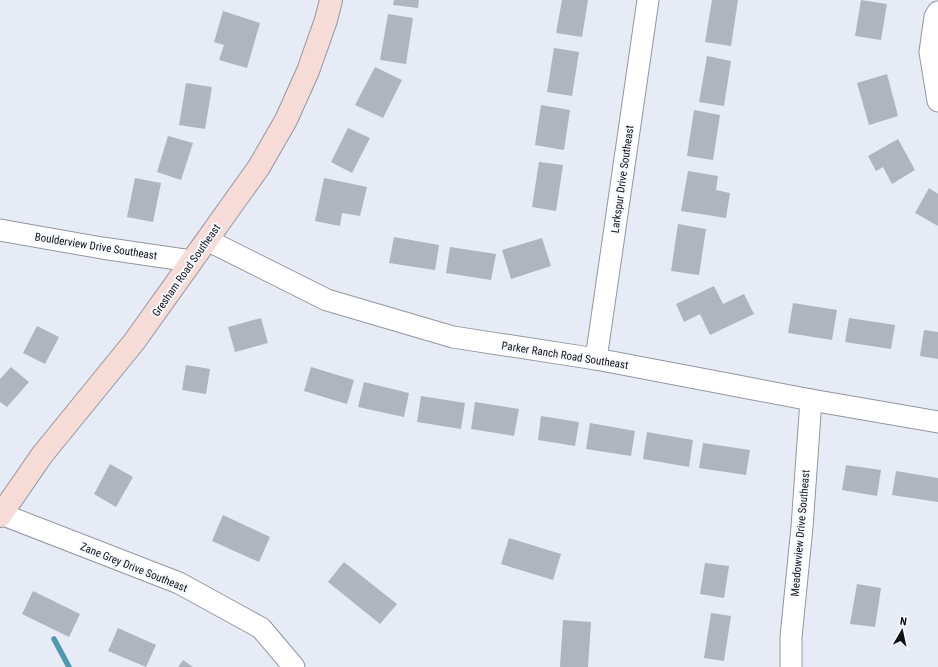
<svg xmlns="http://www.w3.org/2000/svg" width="938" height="667" font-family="'Roboto Condensed',sans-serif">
  <rect width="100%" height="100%" fill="#e7ebf6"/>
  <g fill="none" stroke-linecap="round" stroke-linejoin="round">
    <polyline stroke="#4c99b0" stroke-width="5.5" points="54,639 69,667"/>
  </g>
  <g fill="#b0b4be">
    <polygon points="394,0 419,0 418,8 393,5"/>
    <polygon points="562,0 588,0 582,37 556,33"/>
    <polygon points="712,0 738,0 731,46 705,42"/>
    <polygon points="861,0 887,4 881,40 855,36"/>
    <polygon points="223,11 260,23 247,68 219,60 224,45 214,42"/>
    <polygon points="388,14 413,18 406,64 380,60"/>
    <polygon points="554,48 579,52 572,96 547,92"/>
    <polygon points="707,56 731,61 724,106 699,102"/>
    <polygon points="375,67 402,80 383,118 355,105"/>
    <polygon points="887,74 898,116 869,125 857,83"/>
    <polygon points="186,83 212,87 205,129 179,125"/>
    <polygon points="541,105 570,110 564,150 535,145"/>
    <polygon points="694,110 720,115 713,160 687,156"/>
    <polygon points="348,128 370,138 352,173 331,162"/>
    <polygon points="168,136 193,143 181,180 157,172"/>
    <polygon points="898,139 915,170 892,184 883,167 876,171 868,156"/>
    <polygon points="539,162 563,165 556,211 532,207"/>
    <polygon points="688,171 718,176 716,190 730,193 726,218 681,211"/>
    <polygon points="135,178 161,183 153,222 127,217"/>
    <polygon points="324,178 367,187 360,216 342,213 340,226 315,221"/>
    <polygon points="929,188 938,194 938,226 915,213"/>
    <polygon points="678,224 706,229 699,275 671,271"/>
    <polygon points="394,237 439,245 435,270 389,263"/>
    <polygon points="542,238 551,266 511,279 502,250"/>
    <polygon points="450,247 496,254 491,280 446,273"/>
    <polygon points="714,286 723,304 744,294 754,314 710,335 700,314 684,322 676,304"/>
    <polygon points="793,303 837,310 832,340 788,333"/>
    <polygon points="261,318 268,343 235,352 228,327"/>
    <polygon points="849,318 895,325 891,349 845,342"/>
    <polygon points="37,326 59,337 45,364 23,353"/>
    <polygon points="924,330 938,332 938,359 920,356"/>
    <polygon points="186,365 210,369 206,394 182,390"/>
    <polygon points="11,367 29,382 7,407 0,402 0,379"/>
    <polygon points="311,367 354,380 347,404 304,391"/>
    <polygon points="364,382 409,393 404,417 358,407"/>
    <polygon points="421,396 465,403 461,429 417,422"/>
    <polygon points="475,402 519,409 514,436 471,429"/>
    <polygon points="541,416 579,422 575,446 538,440"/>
    <polygon points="590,423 635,431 631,456 586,449"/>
    <polygon points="647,432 693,440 689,467 643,459"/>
    <polygon points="703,443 750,450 746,475 699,468"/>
    <polygon points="110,464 133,477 116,507 94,494"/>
    <polygon points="846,465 881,470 877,496 842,490"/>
    <polygon points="896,471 938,478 938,502 892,495"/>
    <polygon points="223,515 270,537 259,562 212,541"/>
    <polygon points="509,538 561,554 553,580 501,564"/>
    <polygon points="344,562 397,604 380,624 328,582"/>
    <polygon points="705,563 729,566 724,598 700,594"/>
    <polygon points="857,584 881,588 875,627 850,624"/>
    <polygon points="33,591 80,614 69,637 22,614"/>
    <polygon points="711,613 731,616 724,661 704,658"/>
    <polygon points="563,620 591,622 588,667 560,667"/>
    <polygon points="118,628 156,645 146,667 108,651"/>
    <polygon points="183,660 193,667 178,667"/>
  </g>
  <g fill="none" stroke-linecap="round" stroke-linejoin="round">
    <g stroke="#92969f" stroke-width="23">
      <g id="street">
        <polyline points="938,12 935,17 930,52 938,101"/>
        <polyline points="0,230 102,248 191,261"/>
        <polyline points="207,240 327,300 453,337 596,359 811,400 938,422"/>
        <polyline points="596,359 648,0"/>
        <polyline points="1,514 179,583 261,628 294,667"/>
        <polyline points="791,667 791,637 802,527 811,400"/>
      </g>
    </g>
    <g stroke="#92969f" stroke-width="24">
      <polyline id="secondary" points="0,516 42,455 134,342 259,167 286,120 308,71 326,20 331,0"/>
    </g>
    <use href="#street" stroke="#fff" stroke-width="21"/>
    <use href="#secondary" stroke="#f6dbd7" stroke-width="22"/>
  </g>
  <g text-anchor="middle" stroke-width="4" stroke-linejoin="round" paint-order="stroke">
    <g font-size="11" fill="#101115" stroke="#f6f9ff">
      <text transform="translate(622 179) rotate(-82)" y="4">Larkspur Drive Southeast</text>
      <text transform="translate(96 246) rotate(9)" y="4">Boulderview Drive Southeast</text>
      <text transform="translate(186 270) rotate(-55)" y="4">Gresham Road Southeast</text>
      <text transform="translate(565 355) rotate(9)" y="4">Parker Ranch Road Southeast</text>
      <text transform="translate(800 533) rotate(-85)" y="4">Meadowview Drive Southeast</text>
      <text transform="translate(134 567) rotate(22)" y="4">Zane Grey Drive Southeast</text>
    </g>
  </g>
  <g transform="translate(902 631) rotate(9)" stroke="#f6f9ff" stroke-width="3" paint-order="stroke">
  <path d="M0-3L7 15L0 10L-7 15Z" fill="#101115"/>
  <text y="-6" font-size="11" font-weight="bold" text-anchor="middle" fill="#101115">N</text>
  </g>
</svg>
